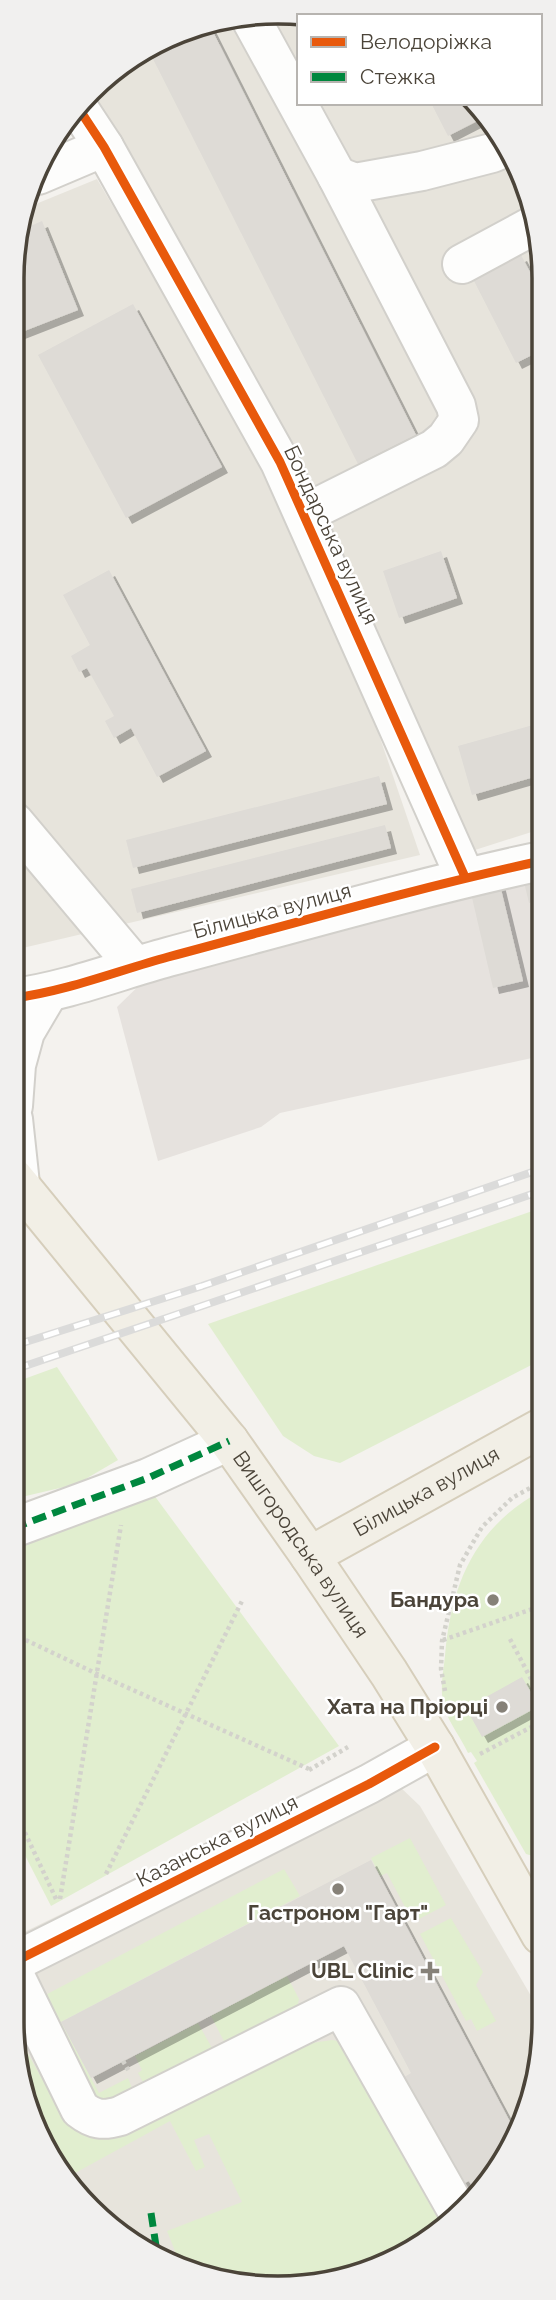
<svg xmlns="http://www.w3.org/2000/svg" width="556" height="2300" font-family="Raleway,sans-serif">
  <defs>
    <filter id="shadow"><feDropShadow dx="6" dy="6" stdDeviation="0" flood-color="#0004"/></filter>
  </defs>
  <rect width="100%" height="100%" fill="#f4f2ee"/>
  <g fill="#e7e4dc">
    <polygon points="313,15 317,16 299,16 299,103 475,103 517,161 542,244 541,829 475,850 331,528 88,100 117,67 210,21"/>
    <polygon points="97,179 319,559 420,855 14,950 15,243 26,208"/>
    <polygon points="374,1762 420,1806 541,2013 541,2057 508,2155 440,2233 347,2279 260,2287 160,2260 78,2198 32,2123 12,2022 12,1938"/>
  </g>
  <polygon fill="#e6e2de" points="541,867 541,1056 280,1113 261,1127 158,1161 117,1007 156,969"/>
  <g fill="#e1eecf">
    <polygon points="541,1208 541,1360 340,1463 314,1456 283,1436 208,1324"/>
    <polygon points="57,1367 118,1460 77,1484 13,1499 13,1383"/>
    <polygon points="151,1491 339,1746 51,1906 13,1832 13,1541"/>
    <path d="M 541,1491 L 541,1870 L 533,1856 L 526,1854 L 474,1763 L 477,1761 L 471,1752 L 468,1753 C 462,1740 449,1722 445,1710 C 439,1692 443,1674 445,1656 C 451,1584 475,1527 541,1491 Z"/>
    <polygon points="410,1838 446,1905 413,1922 387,1873 380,1876 371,1858"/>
    <polygon points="284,1869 300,1896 61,2022 99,2093 128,2078 132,2088 133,2100 98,2111 34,2001"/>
    <polygon points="451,1918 483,1972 476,1985 496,2021 477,2031 471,2019 466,2021 420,1934"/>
    <polygon points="287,1976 299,1999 297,2009 228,2049 211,2016"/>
    <polygon points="198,2023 217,2057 152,2085 143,2082 138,2073 142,2070 135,2056"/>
    <polygon points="14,2029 63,2116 99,2134 311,2043 332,2040 344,2042 448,2224 440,2233 347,2279 260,2287 181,2266 167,2231 242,2202 209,2134 194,2140 205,2167 196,2171 170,2121 66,2178 32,2123"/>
  </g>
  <g fill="#dedbd6" filter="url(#shadow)">
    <polygon points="208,22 416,435 358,464 149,51"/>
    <polygon points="431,103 475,103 485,117 448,136"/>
    <polygon points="42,221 78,310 14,335 15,243 19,231"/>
    <polygon points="521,255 530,272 542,267 542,350 516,363 473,279"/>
    <polygon points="133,304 222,467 126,518 38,355"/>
    <polygon points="441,551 457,598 399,618 383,571"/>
    <polygon points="109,570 206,751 157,777 131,728 114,738 105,721 114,716 87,668 79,672 71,656 90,645 63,595"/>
    <polygon points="533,725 541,757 541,775 472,795 458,746"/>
    <polygon points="379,776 387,804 133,868 126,840"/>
    <polygon points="385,825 391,848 137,913 131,889"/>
    <polygon points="541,874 541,900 529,903 523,878"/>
    <polygon points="499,881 523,981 493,988 470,889"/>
    <polygon points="522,1677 539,1706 482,1737 466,1708"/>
    <polygon points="371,1860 516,2133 508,2155 475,2192 469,2181 458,2186 401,2079 411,2073 344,1946 91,2078 61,2022"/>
  </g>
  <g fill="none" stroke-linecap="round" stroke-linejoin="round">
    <g stroke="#d2d0cb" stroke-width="42">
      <g id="minor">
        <polyline points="251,19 337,176 456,406 459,420 446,439 434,449 304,514"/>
        <polyline points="79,109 104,147 280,462 465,877"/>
        <polyline points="38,175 104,147"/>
        <polyline points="337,176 355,183 422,171 492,153 506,147"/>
        <polyline points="462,264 536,224"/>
        <polyline points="14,822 135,966"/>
        <path d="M 14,998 C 67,991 117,971 168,957 C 292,924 416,888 541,861"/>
        <polyline points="13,1106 16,1065 25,1032 48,993"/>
        <polyline points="13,1119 20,1184"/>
        <polyline points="13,1528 148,1478 229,1441"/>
        <polyline points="12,1963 369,1784 435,1747"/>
        <path d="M 12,1970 L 80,2109 C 94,2120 103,2121 120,2116 L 341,2006 L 458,2212"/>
      </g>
    </g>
    <g stroke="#d6cebb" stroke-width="42">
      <g id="major">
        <path id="s1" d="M 13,1177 L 229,1441 L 310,1556 L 389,1673 L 435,1747 L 541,1935"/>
        <path id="s2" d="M 310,1556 L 541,1428"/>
      </g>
    </g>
    <g stroke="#d3d2cc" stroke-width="4.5" stroke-dasharray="3.5 3.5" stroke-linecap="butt">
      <polyline points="13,1634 95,1673 309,1769"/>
      <polyline points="510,1639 541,1698"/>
      <polyline points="443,1640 541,1606"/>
      <polyline points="445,1691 441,1669 442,1641 460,1565 482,1527 512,1498 541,1482"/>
      <polyline points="480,1754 541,1722"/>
      <polyline points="309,1770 348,1747"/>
      <polyline points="13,1807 57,1901"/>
      <polyline points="106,1874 242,1601"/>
      <polyline points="60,1899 121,1525"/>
      <polyline points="123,2061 130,2073"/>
    </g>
    <use href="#minor" stroke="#fdfdfc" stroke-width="38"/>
    <use href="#major" stroke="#f2efe6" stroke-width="38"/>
    <g stroke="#dbdbda" stroke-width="8">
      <g id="rail">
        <polyline points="13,1346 202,1286 541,1169"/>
        <polyline points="13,1370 541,1191"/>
      </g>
    </g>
    <use href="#rail" stroke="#fff" stroke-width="5" stroke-dasharray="16" stroke-linecap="butt"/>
    <g stroke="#00873e" stroke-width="7" stroke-dasharray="14 7" stroke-linecap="butt">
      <polyline points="13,1528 148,1478 229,1441"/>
      <polyline points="151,2213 158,2259"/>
    </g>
    <g stroke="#fff" stroke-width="13">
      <g id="cycleway">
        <polyline points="79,109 104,147 280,462 465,877"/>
        <path d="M 14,998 C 67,991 117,971 168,957 C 292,924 416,888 541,861"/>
        <polyline points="12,1963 369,1784 435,1747"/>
      </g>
    </g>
    <use href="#cycleway" stroke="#e8590c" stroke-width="9"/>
  </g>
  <g fill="#868178" stroke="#fff" stroke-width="2.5">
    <circle cx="493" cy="1600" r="7"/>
    <circle cx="502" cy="1707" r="7"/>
    <circle cx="338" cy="1889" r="7"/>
    <path d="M426.5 1960.5h7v7h7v7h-7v7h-7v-7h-7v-7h7z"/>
  </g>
  <g text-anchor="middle" stroke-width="5" stroke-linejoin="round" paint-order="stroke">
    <g font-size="21" fill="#4b4439" stroke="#fff">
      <text transform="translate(331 535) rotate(65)" y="7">Бондарська вулиця</text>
      <text transform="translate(272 911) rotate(-15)" y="7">Білицька вулиця</text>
      <text dy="7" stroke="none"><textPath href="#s2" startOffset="133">Білицька вулиця</textPath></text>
      <text dy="7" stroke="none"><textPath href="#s1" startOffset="467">Вишгородська вулиця</textPath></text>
      <text transform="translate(217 1841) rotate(-27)" y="7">Казанська вулиця</text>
    </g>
    <g font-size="21" font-weight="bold" fill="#4b4439" stroke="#fff" text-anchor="end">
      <text x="479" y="1607">Бандура</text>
      <text x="488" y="1714">Хата на Пріорці</text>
      <text x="338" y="1920" text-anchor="middle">Гастроном "Гарт"</text>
      <text x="414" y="1978">UBL Clinic</text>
    </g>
  </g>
  <path d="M0 0H556V2300H0ZM278 24H278A254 254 0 0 1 532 278V2022A254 254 0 0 1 278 2276H278A254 254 0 0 1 24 2022V278A254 254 0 0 1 278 24Z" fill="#f1f0ef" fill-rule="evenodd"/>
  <path fill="none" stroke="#4b4439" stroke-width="3.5" d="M278 24H278A254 254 0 0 1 532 278V2022A254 254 0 0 1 278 2276H278A254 254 0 0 1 24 2022V278A254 254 0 0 1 278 24Z"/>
  <rect x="297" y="14" width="245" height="91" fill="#ffffff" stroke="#b7b4b0" stroke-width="2"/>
  <rect x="311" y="37" width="35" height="10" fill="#e8590c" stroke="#b7b4b0" stroke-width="2"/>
  <text x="360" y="49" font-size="21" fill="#4b4439">Велодоріжка</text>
  <rect x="311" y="72" width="35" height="10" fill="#00873e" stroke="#b7b4b0" stroke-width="2"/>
  <text x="360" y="84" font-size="21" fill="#4b4439">Стежка</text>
</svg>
